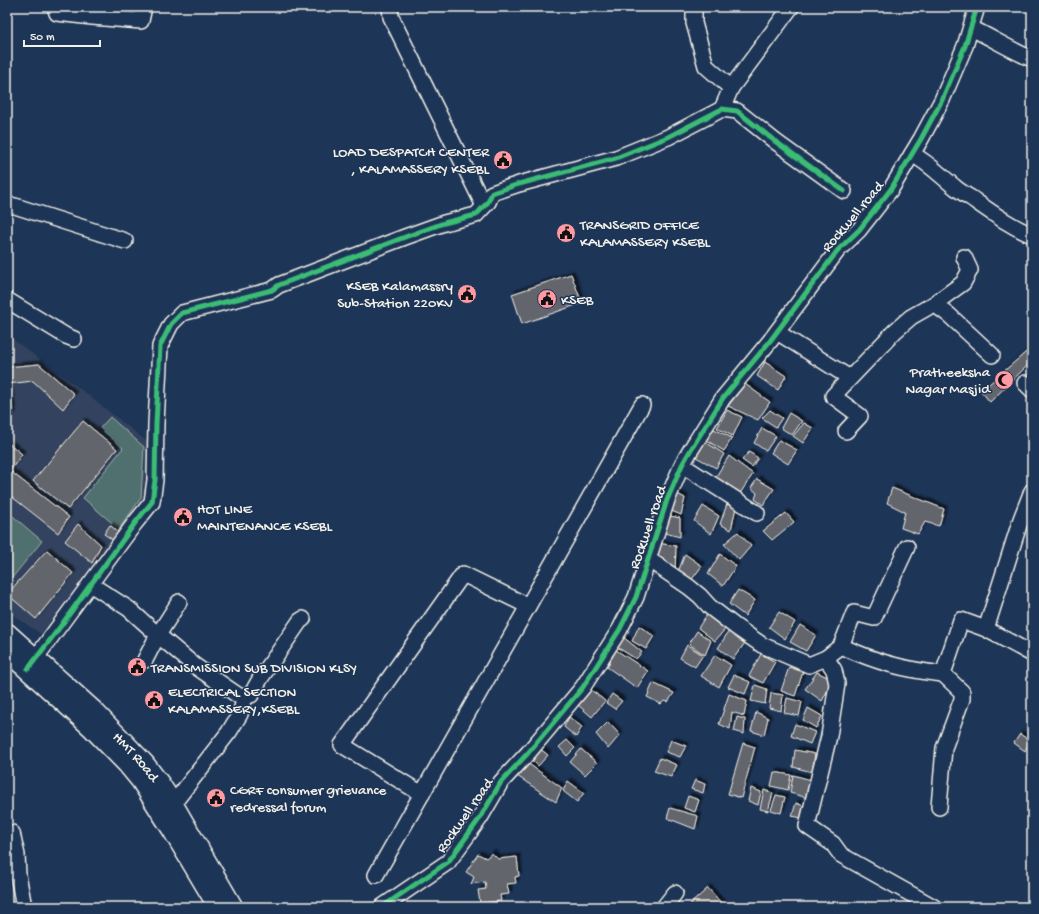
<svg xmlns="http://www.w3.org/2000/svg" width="1039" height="914" font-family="'Gochi Hand',sans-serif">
  <defs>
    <filter id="shadow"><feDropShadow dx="3" dy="-3" stdDeviation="1" flood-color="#0009"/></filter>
  </defs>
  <rect width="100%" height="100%" fill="#1d3557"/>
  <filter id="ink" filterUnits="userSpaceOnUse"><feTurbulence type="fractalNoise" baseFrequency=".025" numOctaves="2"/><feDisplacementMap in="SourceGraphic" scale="8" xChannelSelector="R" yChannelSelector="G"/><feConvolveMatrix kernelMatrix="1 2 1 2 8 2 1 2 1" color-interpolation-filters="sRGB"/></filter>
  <g filter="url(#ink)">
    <polygon fill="#32435e" points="7,335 87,394 150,444 147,499 45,637 7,611"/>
    <g fill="#506f6e" stroke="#a2b0ab">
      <polygon points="110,417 144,447 141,498 119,529 83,498 123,448 100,428"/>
      <polygon points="7,511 42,541 7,584"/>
    </g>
    <g fill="#63656d" stroke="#f4f1e8" filter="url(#shadow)">
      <polygon points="571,274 582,303 522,324 512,294"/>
      <polygon points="1032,347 1032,368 1031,362 990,402 981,391"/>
      <polygon points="765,362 786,376 778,390 757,376"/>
      <polygon points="39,364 74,394 63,409 33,381 8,384 13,414 7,422 7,367"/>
      <polygon points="745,384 770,402 758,420 728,406"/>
      <polygon points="727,410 742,417 733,436 717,428"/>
      <polygon points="770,410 782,418 776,427 762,418"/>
      <polygon points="789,413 802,421 792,435 781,428"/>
      <polygon points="83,421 117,449 68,509 33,481"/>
      <polygon points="804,423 813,428 803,443 793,436"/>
      <polygon points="712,428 732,438 724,451 706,440"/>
      <polygon points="762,428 776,436 766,451 754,443"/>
      <polygon points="779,440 797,450 788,464 771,453"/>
      <polygon points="704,441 724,454 716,468 696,457"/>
      <polygon points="7,442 22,454 10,471 69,517 58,533 7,493"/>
      <polygon points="749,452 758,458 752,467 742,460"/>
      <polygon points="729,456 753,474 737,498 713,481"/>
      <polygon points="757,479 774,489 763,505 755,499 757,493 751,488"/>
      <polygon points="892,488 944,509 939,526 925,522 918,534 901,528 905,512 887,503"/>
      <polygon points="674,492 685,498 681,515 667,509"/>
      <polygon points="727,504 736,507 731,530 720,524"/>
      <polygon points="703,506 719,516 711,534 694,521"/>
      <polygon points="786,513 794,522 772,540 763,531"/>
      <polygon points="665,515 680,518 680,537 661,532"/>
      <polygon points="78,524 101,545 92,563 65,541"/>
      <polygon points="110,525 118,532 113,540 104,534"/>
      <polygon points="738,532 751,546 739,560 724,544"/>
      <polygon points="657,543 676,546 675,573 652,558"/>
      <polygon points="47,550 73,573 36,619 7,594"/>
      <polygon points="685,554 702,566 690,582 678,572"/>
      <polygon points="720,554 736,566 723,586 708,574"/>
      <polygon points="738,590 755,600 745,616 729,604"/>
      <polygon points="779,612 795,622 785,639 769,627"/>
      <polygon points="708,613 726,628 715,641 698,628"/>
      <polygon points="800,625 816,635 806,651 790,642"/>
      <polygon points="639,626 654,636 646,649 632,641"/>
      <polygon points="697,631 711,641 705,655 689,644"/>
      <polygon points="729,631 745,643 733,659 718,648"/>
      <polygon points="623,637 642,652 636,659 617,647"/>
      <polygon points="687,645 703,655 695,667 680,658"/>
      <polygon points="616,650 648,671 637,688 607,667"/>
      <polygon points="761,654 775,662 763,683 749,676"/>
      <polygon points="715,655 731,665 719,687 701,676"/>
      <polygon points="789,667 803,672 795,696 781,691"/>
      <polygon points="817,672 833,680 822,701 805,689"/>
      <polygon points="734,675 750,682 745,694 728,687"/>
      <polygon points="653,683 674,693 668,702 664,701 661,704 647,697"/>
      <polygon points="755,685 767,689 765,704 751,701"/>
      <polygon points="590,689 605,701 592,717 578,705"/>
      <polygon points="771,693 783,695 781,711 769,708"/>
      <polygon points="612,694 622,701 615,709 606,703"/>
      <polygon points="729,694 747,701 744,716 732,712 730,729 719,724"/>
      <polygon points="787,698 802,702 799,716 784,713"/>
      <polygon points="808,708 822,716 816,728 803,720"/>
      <polygon points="756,712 768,718 764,735 751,731"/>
      <polygon points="569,717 582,727 576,737 564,727"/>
      <polygon points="737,717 745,719 744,734 734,731"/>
      <polygon points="608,722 620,735 608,749 596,734"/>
      <polygon points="795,724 815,732 810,744 791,736"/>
      <polygon points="1020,734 1030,741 1025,751 1014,743"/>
      <polygon points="567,740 575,748 567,756 559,747"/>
      <polygon points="671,740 686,746 680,757 666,752"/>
      <polygon points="743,743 755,747 741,798 728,794"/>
      <polygon points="539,748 548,755 538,766 529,757"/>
      <polygon points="581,749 597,763 585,775 570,762"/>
      <polygon points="795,750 815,754 812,772 793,767"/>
      <polygon points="660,758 677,765 671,777 654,771"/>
      <polygon points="526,762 562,788 556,802 517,776"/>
      <polygon points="774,772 791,775 788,790 771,786"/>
      <polygon points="793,775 811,780 808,798 790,793"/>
      <polygon points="695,780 705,784 703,793 691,789"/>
      <polygon points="568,781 584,793 577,802 563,791"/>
      <polygon points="751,788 761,792 758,805 748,801"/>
      <polygon points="764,790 773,793 768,811 760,809"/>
      <polygon points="776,795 785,797 781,813 771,810"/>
      <polygon points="688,796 699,800 695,812 684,808"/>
      <polygon points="796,803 806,807 802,818 792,816"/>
      <polygon points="670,808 698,816 695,829 667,818"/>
      <polygon points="492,853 498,859 517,857 519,876 515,877 516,883 507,884 509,894 500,895 501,901 480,903 478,890 486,889 485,882 471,884 474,877 466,872 478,854 486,858"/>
      <polygon points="708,888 725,907 687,907"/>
    </g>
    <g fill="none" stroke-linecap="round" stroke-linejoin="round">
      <g stroke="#f4f1e8" stroke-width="18">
        <g id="minor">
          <polyline points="55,7 57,13 92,17 141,21 144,7"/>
          <polyline points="390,7 391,17 484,206"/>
          <polyline points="694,7 694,23 706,66 731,88 722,109"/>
          <path d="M 971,28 C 992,38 1011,50 1032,59"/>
          <polyline points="731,88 791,7"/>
          <path d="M 912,154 C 929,163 941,176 956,188 C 961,192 966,195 971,198 C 991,212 1010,226 1032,235"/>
          <polyline points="7,205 15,206 125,241"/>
          <polyline points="7,300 66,336 74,339"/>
          <polyline points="934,304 949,315 992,355"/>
          <polyline points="777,332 850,378"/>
          <polyline points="1025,383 1032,390"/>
          <polyline points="846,431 860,416 833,396 895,331 911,317 934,304 963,283 970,270 964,257"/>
          <polyline points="682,465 757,513"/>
          <path d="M 648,559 L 689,587 L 700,596 L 710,607 L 736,627 L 762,645 L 809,665 L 826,658 L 841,646 C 876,662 905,670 943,674 L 961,620 L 986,629 L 1032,654"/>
          <polyline points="90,584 129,609 158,635 179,602"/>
          <polyline points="986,629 1021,519 1032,491"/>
          <polyline points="841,646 854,613 874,618 907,547"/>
          <polyline points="826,658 834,670 837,684 829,736 807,826 833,844 841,855 934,907"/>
          <polyline points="145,660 158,635 195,666 239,696 245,697 251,695 260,679 300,621 303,619"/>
          <polyline points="29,667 135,523 152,502 155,480 156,424 160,346 171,324 182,313 272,290 279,285 405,237 444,223 476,215 488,202 492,193 519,184 616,158 668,137 722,109 737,111 776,142 844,191"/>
          <polyline points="422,794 342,745 463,574 528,606"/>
          <polyline points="173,804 229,732 240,714 245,697"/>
          <polyline points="939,807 944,748 962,699 962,692 943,674"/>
          <polyline points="12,833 17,855 18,875 24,907"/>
          <polyline points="376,875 642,405"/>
          <polyline points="382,907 448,862 480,818 501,782 528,753 583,687 620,629 636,597 667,500 682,465 690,451 723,398 770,341 838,250 859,230 891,189 921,139 942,100 965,46 977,7"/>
          <polyline points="664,907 675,893"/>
        </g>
      </g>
      <g stroke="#f4f1e8" stroke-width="22">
        <g id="major">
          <path id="s1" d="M 7,633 L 94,711 L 144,763 L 160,784 L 173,804 L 233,907"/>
          <polyline points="7,651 91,727 127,764 141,781 171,828 218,907"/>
        </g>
      </g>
      <use href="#minor" stroke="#1d3557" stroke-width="15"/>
      <use href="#major" stroke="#1d3557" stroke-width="19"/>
      <g stroke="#1d3557" stroke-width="8">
        <g id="cycleway">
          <polyline points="28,669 60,627 135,523 152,502 155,480 156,424 160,346 171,324 182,313 272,290 279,285 405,237 444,223 476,215 488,202 492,193 519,184 616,158 668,137 722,109 737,111 776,142 844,191"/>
          <polyline points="382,907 448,862 480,818 501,782 528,753 583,687 620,629 636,597 667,500 682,465 690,451 723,398 770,341 838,250 859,230 891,189 921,139 942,100 965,46 977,7"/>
        </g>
      </g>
      <use href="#cycleway" stroke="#3abd76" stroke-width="5"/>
    </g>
  </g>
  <defs>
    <g id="civic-disc" transform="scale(1)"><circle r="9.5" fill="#ff9aa2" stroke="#1d3557"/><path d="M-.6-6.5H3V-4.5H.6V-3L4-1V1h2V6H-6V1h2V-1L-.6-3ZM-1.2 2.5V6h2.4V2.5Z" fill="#111"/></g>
    <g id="mosque-disc" transform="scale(1)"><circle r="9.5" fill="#ff9aa2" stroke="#1d3557"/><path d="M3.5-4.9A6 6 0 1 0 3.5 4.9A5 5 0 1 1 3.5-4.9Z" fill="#111"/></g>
  </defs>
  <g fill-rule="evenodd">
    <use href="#civic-disc" x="503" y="160"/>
    <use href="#civic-disc" x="566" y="233"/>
    <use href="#civic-disc" x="467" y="294"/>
    <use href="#civic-disc" x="547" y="299"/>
    <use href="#mosque-disc" x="1004" y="380"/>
    <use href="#civic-disc" x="183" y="517"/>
    <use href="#civic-disc" x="137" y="667"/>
    <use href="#civic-disc" x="154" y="700"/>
    <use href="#civic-disc" x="216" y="798"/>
  </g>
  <g text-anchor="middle" stroke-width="3" stroke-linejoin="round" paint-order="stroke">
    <g font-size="15" fill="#f4f1e8" stroke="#1d3557" text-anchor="start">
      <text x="489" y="156" text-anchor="end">LOAD DESPATCH CENTER<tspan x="489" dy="17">, KALAMASSERY KSEBL</tspan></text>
      <text x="580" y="229">TRANSGRID OFFICE<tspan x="580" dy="17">KALAMASSERY KSEBL</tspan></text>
      <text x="453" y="290" text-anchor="end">KSEB Kalamassry<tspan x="453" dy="17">Sub-Station 220KV</tspan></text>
      <text x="561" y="304">KSEB</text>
      <text x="990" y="376" text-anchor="end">Pratheeksha<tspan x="990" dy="17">Nagar Masjid</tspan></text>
      <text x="197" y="513">HOT LINE<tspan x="197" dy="17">MAINTENANCE KSEBL</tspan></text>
      <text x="151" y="672">TRANSMISSION SUB DIVISION KLSY</text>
      <text x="168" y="696">ELECTRICAL SECTION<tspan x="168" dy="17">KALAMASSERY,KSEBL</tspan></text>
      <text x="230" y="794">CGRF consumer grievance<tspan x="230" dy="17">redressal forum</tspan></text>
    </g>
    <g font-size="15" fill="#f4f1e8" stroke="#1d3557">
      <text transform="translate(852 216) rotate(-50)" y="5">Rockwell road</text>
      <text transform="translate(647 527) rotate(-71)" y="5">Rockwell road</text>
      <text dy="5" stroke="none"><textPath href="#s1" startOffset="179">HMT Road</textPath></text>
      <text transform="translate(464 815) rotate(-55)" y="5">Rockwell road</text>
    </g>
  </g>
  <rect width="1039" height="914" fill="none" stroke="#1d3557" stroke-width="24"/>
  <rect x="12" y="12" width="1015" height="890" fill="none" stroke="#f4f1e8" stroke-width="1.5" filter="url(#ink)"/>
  <path d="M24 40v6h76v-6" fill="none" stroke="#f4f1e8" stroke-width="2"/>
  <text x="30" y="40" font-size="12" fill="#f4f1e8" stroke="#1d3557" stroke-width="3" paint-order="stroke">50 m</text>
</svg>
